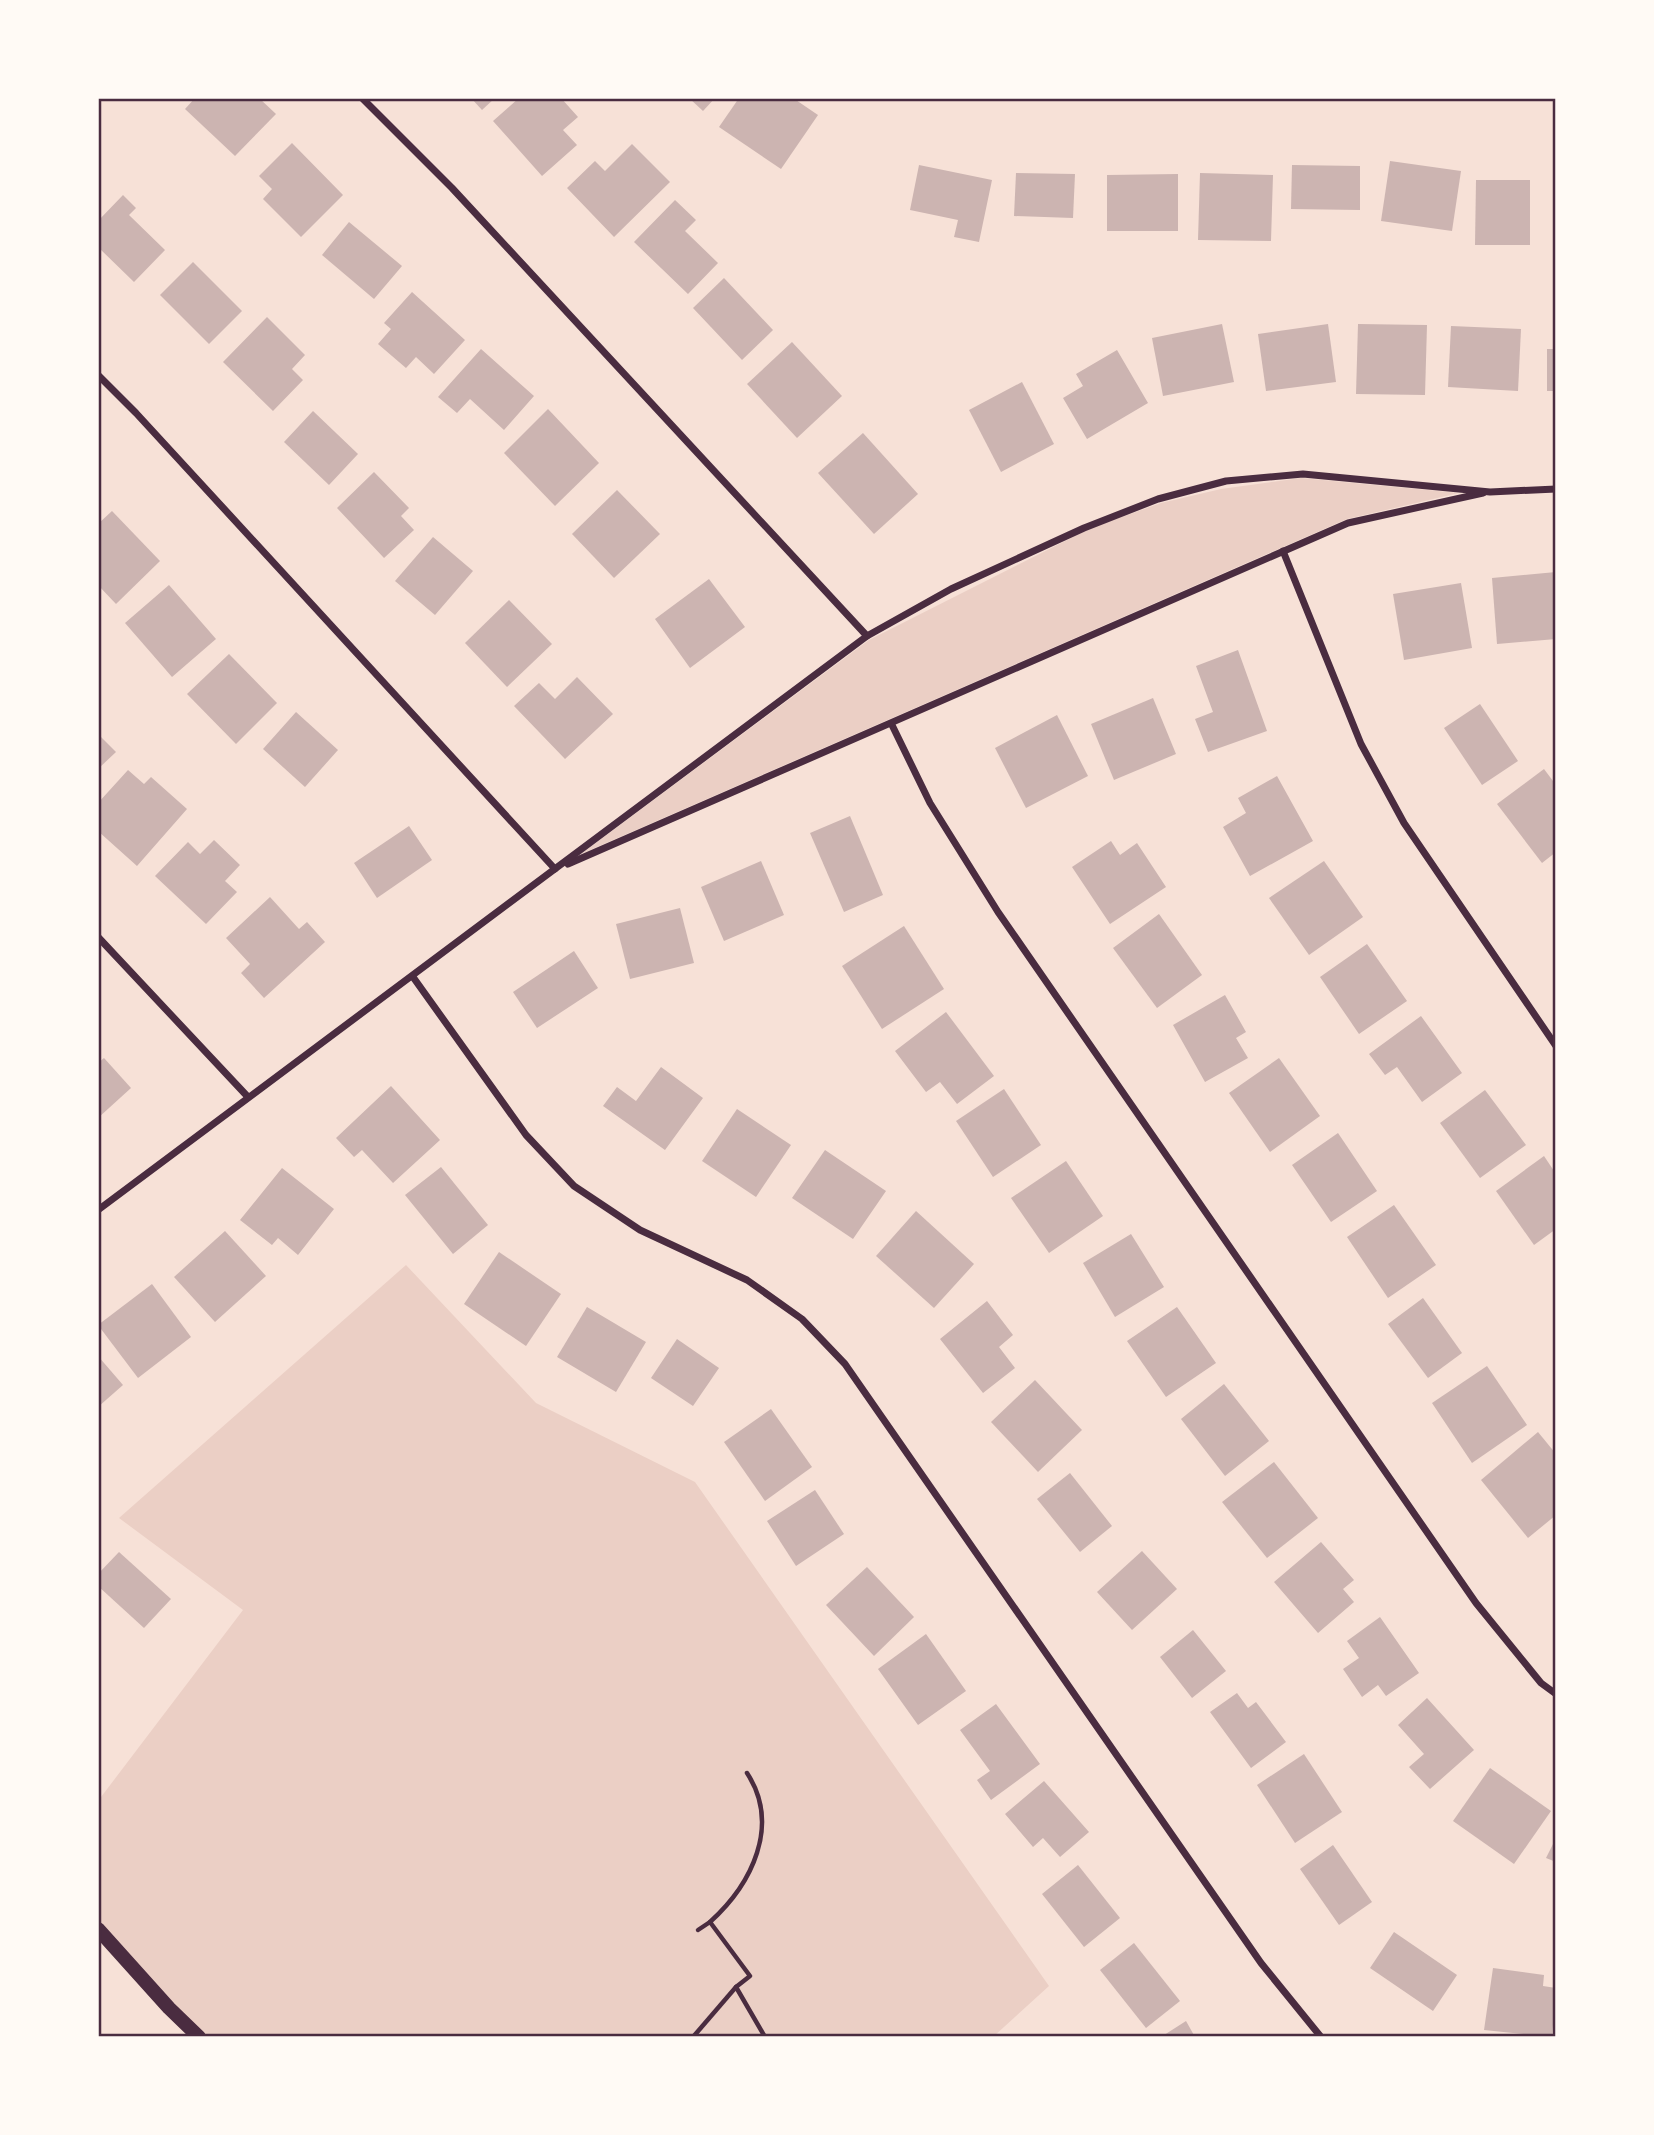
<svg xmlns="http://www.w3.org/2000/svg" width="1654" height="2135" font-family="'Nunito Sans',sans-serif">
  <rect width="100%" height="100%" fill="#f7e1d7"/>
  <g fill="#ebcfc5">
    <polygon points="1301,478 1459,493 1347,519 581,854 869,640 1091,528 1161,503 1221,489"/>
    <polygon points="406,1265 536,1403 695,1482 1049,1986 993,2037 207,2037 166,1998 98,1922 98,1801 243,1610 119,1518"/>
  </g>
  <g fill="#ccb4b1">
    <polygon points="195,98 259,98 276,114 235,156 185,109"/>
    <polygon points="471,98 495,98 482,110"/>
    <polygon points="519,98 561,98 578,117 563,130 577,145 542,176 493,121"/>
    <polygon points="689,98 715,98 703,111"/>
    <polygon points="739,98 793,98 818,115 781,169 719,127"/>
    <polygon points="292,143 343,195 301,237 263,199 272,189 259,176"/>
    <polygon points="632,144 670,182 614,237 567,188 595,161 605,171"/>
    <polygon points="1390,161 1461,171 1452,231 1381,221"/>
    <polygon points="919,165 992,180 979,242 954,237 958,220 910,210"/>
    <polygon points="1292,165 1360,166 1360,210 1291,209"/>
    <polygon points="1016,173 1075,174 1073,218 1014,216"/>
    <polygon points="1200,173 1273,175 1271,241 1198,240"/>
    <polygon points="1178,174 1178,231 1107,231 1107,175"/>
    <polygon points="1476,180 1530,180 1530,245 1475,245"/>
    <polygon points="123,195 136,208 129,215 165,250 134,282 98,247 98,221"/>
    <polygon points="675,200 696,220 685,231 718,263 688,294 634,242"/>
    <polygon points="349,222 402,266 374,299 322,255"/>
    <polygon points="193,262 242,311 209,344 160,295"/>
    <polygon points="724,278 773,330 742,360 693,308"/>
    <polygon points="412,292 465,340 434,374 416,357 406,368 378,344 391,329 384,323"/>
    <polygon points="267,317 305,355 292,369 303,380 273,411 223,362"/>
    <polygon points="1222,324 1234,382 1163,396 1152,338"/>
    <polygon points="1328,324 1336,382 1266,391 1258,334"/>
    <polygon points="1358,324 1427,325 1425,395 1356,394"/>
    <polygon points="1451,326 1521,329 1518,391 1448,387"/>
    <polygon points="792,342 842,396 797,438 747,384"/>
    <polygon points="481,349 534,396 504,430 470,399 457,413 438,397"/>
    <rect x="1547" y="349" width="9" height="42"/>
    <polygon points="1117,350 1148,403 1087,439 1063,398 1083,386 1076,374"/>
    <polygon points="1022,382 1054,444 1001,472 969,410"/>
    <polygon points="548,409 599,463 555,506 504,453"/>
    <polygon points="313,411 358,454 329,485 284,442"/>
    <polygon points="863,433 918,494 874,534 818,473"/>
    <polygon points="374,472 409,508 401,516 414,530 384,558 337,508"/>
    <polygon points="617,490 660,534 614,578 572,534"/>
    <polygon points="112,511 160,561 116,604 98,585 98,524"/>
    <polygon points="433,537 473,571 435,615 395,581"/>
    <polygon points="1556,572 1556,639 1497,644 1492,578"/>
    <polygon points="709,579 745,627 690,668 655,619"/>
    <polygon points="1461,583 1472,648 1404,660 1393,594"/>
    <polygon points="169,585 216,639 172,677 125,623"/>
    <polygon points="509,600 552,644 507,687 465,643"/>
    <polygon points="1238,650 1267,731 1208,752 1195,719 1213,712 1196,666"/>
    <polygon points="229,654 277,703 236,744 187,694"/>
    <polygon points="577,677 613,714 565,759 514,706 539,683 555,699"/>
    <polygon points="1153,698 1176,754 1114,780 1091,724"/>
    <polygon points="1480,704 1518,761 1482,785 1444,728"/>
    <polygon points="296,712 338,750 305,787 263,749"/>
    <polygon points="1057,715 1088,776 1026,808 995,748"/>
    <polygon points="98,734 116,752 98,769"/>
    <polygon points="1544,769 1556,785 1556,852 1542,863 1497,804"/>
    <polygon points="128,770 144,784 151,777 187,809 137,866 98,831 98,803"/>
    <polygon points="1277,776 1313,841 1250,876 1223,827 1246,813 1238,798"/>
    <polygon points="850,816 883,895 844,912 810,833"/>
    <polygon points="409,826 432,860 377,898 354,863"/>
    <polygon points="214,840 240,865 225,881 237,892 206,924 155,876 188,842 200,854"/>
    <polygon points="1111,841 1120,855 1137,843 1166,887 1110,924 1072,867"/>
    <polygon points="761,861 784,915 724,941 701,887"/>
    <polygon points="1324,861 1363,917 1309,955 1269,898"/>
    <polygon points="270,897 299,929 307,922 325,942 264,998 241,973 250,964 226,938"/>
    <polygon points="680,908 694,963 630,979 616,924"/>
    <polygon points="1159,914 1202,975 1157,1008 1113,948"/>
    <polygon points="904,926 944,989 882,1029 842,966"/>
    <polygon points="1367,944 1407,1001 1359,1034 1320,977"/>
    <polygon points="574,951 598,988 537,1028 513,992"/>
    <polygon points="1225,995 1246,1032 1236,1038 1248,1058 1205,1082 1173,1025"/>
    <polygon points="946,1012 994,1076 957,1104 940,1082 926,1092 895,1051"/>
    <polygon points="1421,1016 1462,1073 1422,1102 1397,1067 1385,1075 1369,1054"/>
    <polygon points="104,1058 131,1088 98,1118 98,1063"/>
    <polygon points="1279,1058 1320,1116 1270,1152 1229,1093"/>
    <polygon points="661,1067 703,1098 665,1150 603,1106 617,1087 636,1101"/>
    <polygon points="391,1086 440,1140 393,1183 362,1150 354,1157 336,1138"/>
    <polygon points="1004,1089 1041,1145 993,1177 956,1121"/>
    <polygon points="1485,1090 1526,1145 1480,1178 1440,1123"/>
    <polygon points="737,1109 791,1145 756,1197 702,1161"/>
    <polygon points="1338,1133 1377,1191 1331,1222 1292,1165"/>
    <polygon points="825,1150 886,1191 853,1239 792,1198"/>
    <polygon points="1544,1156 1556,1174 1556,1229 1534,1245 1496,1191"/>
    <polygon points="1066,1161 1103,1216 1049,1253 1011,1198"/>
    <polygon points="441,1167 488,1225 453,1254 405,1195"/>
    <polygon points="282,1168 334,1209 298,1255 278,1238 272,1245 240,1220"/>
    <polygon points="1394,1205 1436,1265 1388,1298 1347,1237"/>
    <polygon points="916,1211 974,1264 934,1308 876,1256"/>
    <polygon points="225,1231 266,1276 215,1322 174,1277"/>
    <polygon points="1131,1234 1164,1287 1115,1317 1083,1263"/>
    <polygon points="499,1252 561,1294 526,1346 464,1304"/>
    <polygon points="152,1284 191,1337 138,1378 98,1325"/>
    <polygon points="1423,1298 1462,1353 1428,1378 1388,1324"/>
    <polygon points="987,1301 1013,1335 999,1347 1015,1368 983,1393 940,1339"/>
    <polygon points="587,1307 646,1342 616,1392 557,1357"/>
    <polygon points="1177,1307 1216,1363 1166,1397 1127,1341"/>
    <polygon points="677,1339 719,1368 693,1406 651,1378"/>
    <polygon points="98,1356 123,1385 98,1407"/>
    <polygon points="1487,1366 1527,1425 1472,1463 1432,1403"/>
    <polygon points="1035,1380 1082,1430 1038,1472 991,1422"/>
    <polygon points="1224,1384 1269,1441 1225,1476 1181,1419"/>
    <polygon points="771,1409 812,1467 765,1501 724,1442"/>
    <polygon points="1538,1432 1556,1454 1556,1515 1528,1538 1481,1480"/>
    <polygon points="1274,1462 1318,1518 1267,1558 1222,1502"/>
    <polygon points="1070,1473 1112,1526 1080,1552 1037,1499"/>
    <polygon points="815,1490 844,1534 796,1566 767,1521"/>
    <polygon points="1321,1542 1354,1580 1343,1589 1354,1602 1318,1633 1274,1582"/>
    <polygon points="1142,1551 1177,1589 1132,1630 1097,1592"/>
    <polygon points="119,1552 171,1599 144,1628 98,1586 98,1574"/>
    <polygon points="867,1567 914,1617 874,1656 826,1605"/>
    <polygon points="1380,1617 1419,1673 1386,1696 1378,1685 1362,1697 1343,1669 1359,1658 1347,1641"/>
    <polygon points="1193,1630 1226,1671 1192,1698 1160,1657"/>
    <polygon points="926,1634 966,1691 918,1725 878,1669"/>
    <polygon points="1237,1693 1248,1708 1256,1702 1286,1742 1251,1768 1210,1712"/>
    <polygon points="1427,1698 1474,1750 1430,1789 1409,1767 1424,1754 1398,1725"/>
    <polygon points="996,1704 1040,1764 991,1800 977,1780 990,1771 960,1730"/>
    <polygon points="1304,1754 1342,1812 1295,1843 1257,1785"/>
    <polygon points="1490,1768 1551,1811 1514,1864 1453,1821"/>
    <polygon points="1044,1781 1089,1832 1060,1857 1043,1838 1033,1847 1005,1814"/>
    <polygon points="1556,1838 1556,1862 1546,1858"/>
    <polygon points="1333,1845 1372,1902 1339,1925 1300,1869"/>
    <polygon points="1078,1865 1120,1918 1084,1947 1042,1894"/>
    <polygon points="1394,1932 1457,1975 1433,2011 1370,1968"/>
    <polygon points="1134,1943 1180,2001 1146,2028 1100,1970"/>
    <polygon points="1493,1968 1544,1975 1543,1986 1556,1988 1552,2037 1484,2030"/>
    <polygon points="1186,2021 1195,2037 1161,2037"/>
  </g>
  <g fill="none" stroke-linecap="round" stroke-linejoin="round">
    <g stroke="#4a2c40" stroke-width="4.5">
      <path d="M 747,1773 C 781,1825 752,1884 710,1922 L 750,1976 L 736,1987 L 765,2037"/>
      <polyline points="698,1930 710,1922"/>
      <polyline points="693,2037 736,1987"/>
    </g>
    <g stroke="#4a2c40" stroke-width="7">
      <polyline points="362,98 452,188 867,636"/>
      <polyline points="98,375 136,413 555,869"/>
      <polyline points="1283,551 1361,744 1404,823 1556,1046"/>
      <polyline points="892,725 930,803 998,912 1476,1603 1541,1683 1556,1694"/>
      <polyline points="568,864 1348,523 1483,493"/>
      <polyline points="98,937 248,1097"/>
      <polyline points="413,977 526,1135 574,1186 640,1230 747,1280 802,1319 845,1364 1261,1963 1321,2037"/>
      <polyline points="98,1210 867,636 951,589 1084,528 1158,499 1226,481 1303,474 1490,492 1556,489"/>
    </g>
    <polyline stroke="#4a2c40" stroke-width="14" points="98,1929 169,2008 199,2037"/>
  </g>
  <rect width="1654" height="2135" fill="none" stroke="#fffaf5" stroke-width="200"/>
  <rect x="100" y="100" width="1454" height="1935" fill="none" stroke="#4a2c40" stroke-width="2.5"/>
</svg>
